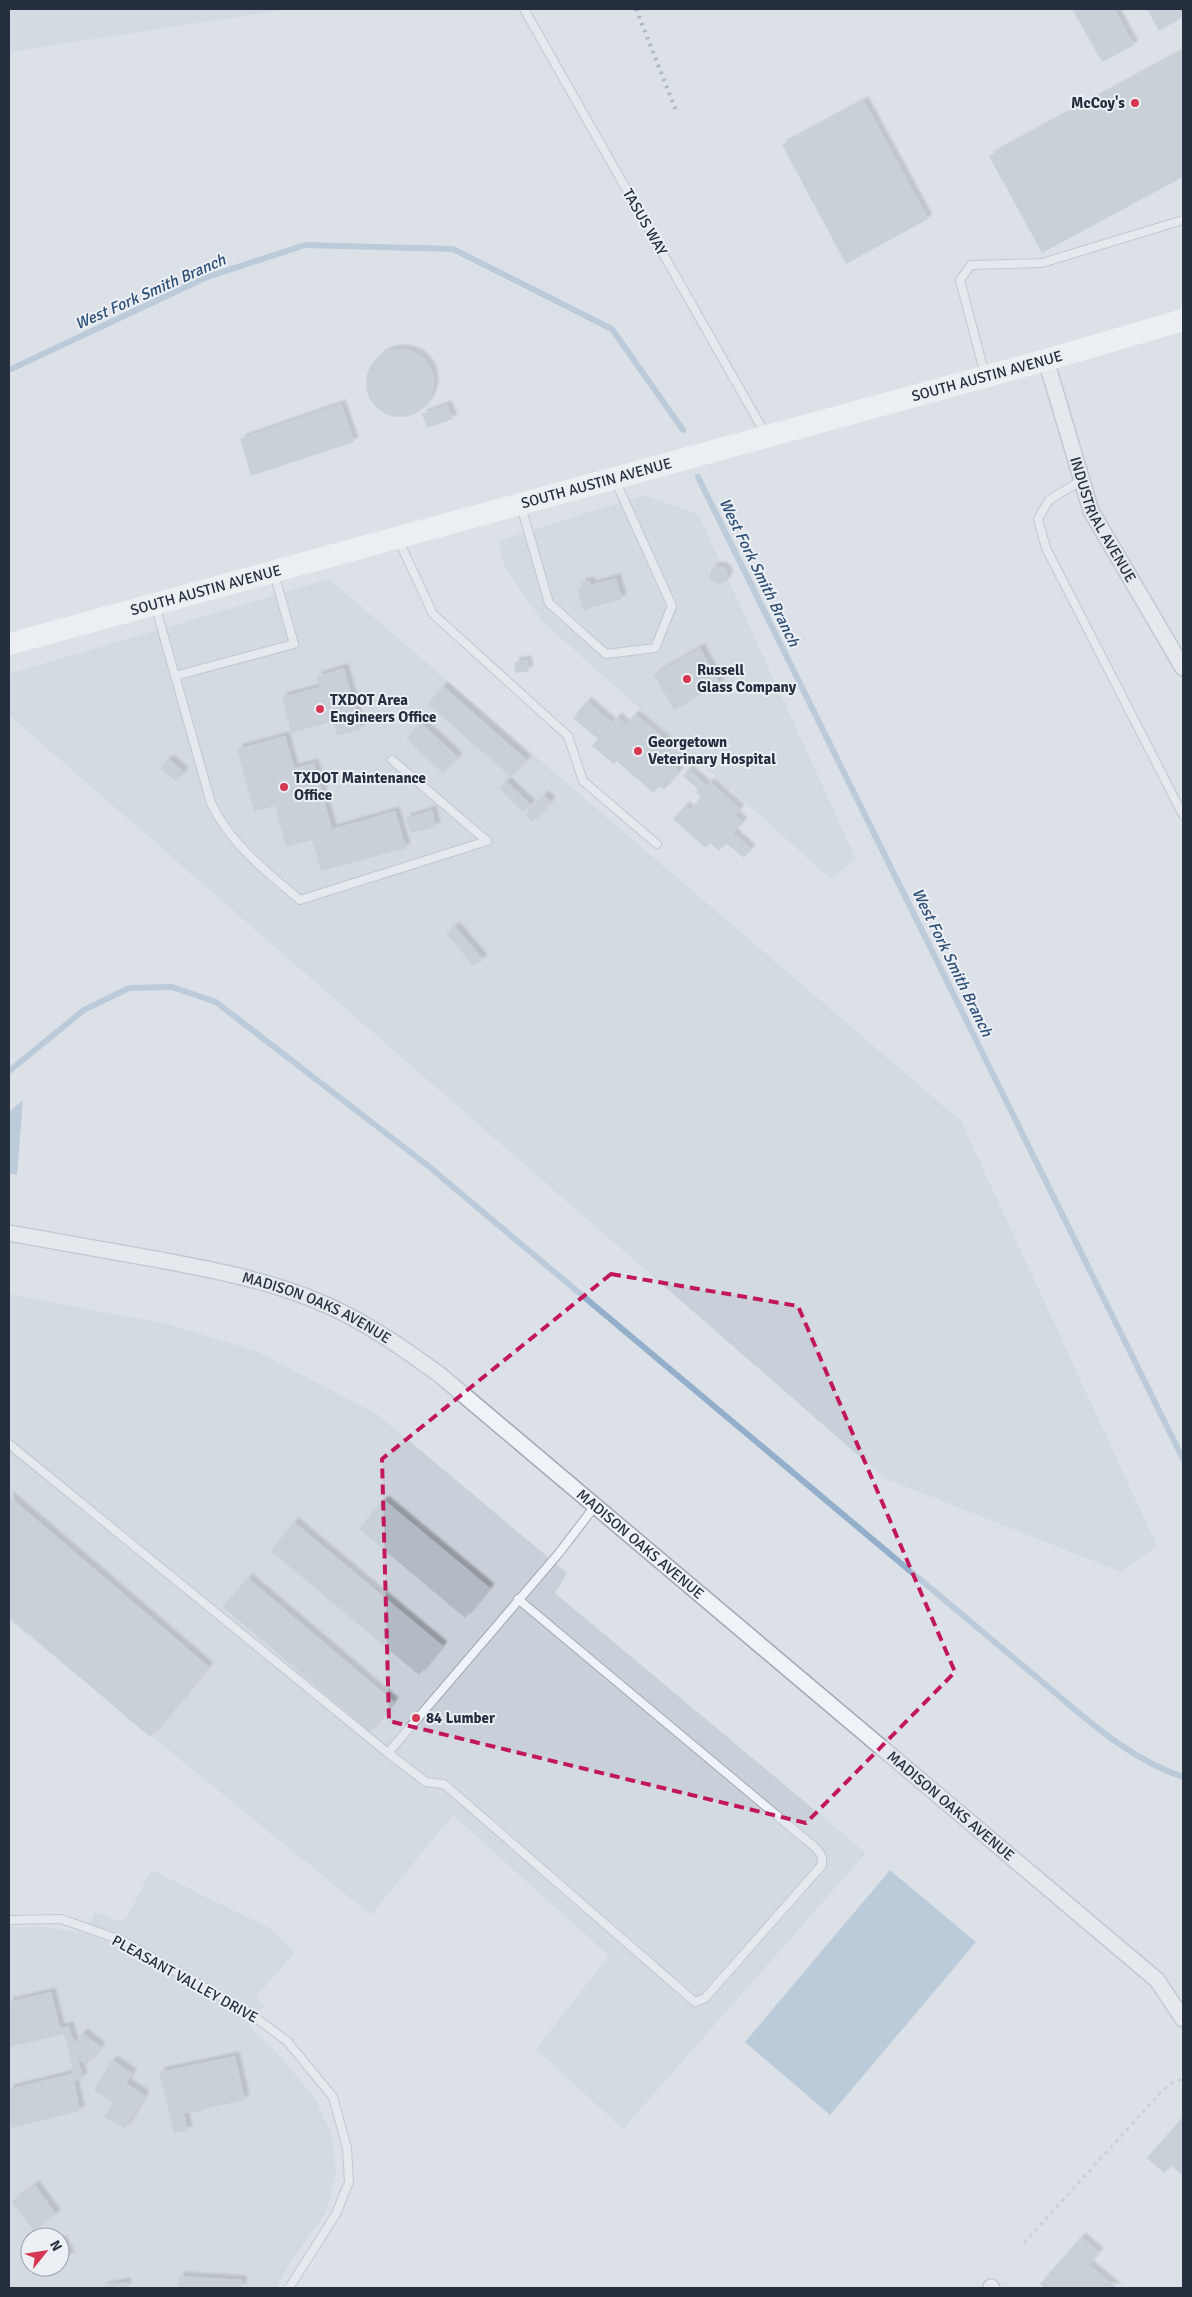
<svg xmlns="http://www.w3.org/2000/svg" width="1192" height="2297" font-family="Signika,sans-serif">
  <defs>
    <filter id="shadow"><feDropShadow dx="4.5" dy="-4.5" stdDeviation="1" flood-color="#0004"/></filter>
  </defs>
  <rect width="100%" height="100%" fill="#dce1e8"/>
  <g fill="#cad0da" fill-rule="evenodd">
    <polygon points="9,9 289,9 9,52"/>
    <polygon points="644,495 698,514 856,859 831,879 542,621 505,567 498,541"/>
    <polygon points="329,579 961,1121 1157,1546 1121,1572 884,1478 9,715 9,674"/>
    <polygon points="9,1294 167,1324 256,1351 377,1414 567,1573 555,1593 866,1853 623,2129 536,2049 609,1956 453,1815 371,1915 9,1620"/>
    <path d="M 151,1870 L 268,1927 L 295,1952 L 256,1997 L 264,2006 L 249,2025 L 278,2054 L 315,2098 L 332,2136 L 336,2172 L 326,2213 L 289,2264 L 277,2288 L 9,2288 L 9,1927 L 37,1926 L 85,1933 L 95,1912 L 121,1922 L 127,1917 ZM 30,2237 L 60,2237 L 60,2267 L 30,2267 Z"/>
  </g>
  <g fill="#94afcb">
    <polygon points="23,1100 17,1175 9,1173 9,1112"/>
    <polygon points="890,1870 976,1942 830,2115 745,2042"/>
  </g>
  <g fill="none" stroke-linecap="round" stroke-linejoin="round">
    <g stroke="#94afcb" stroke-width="6">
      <polyline points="9,370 207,277 305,245 453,249 612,329 683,430"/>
      <polyline points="698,477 1183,1459"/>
      <path d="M 9,1071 L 84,1010 L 129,988 L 172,987 L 216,1002 L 427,1165 L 1028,1670 C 1077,1710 1123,1757 1183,1777"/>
    </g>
  </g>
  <g fill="#b3bac5" filter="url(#shadow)">
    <polygon points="1072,9 1114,9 1134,45 1102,62"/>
    <polygon points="1147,9 1183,9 1183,17 1159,31"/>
    <polygon points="1183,51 1183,177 1042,253 989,156"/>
    <polygon points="864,101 928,219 846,264 782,145"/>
    <circle cx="400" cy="383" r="34"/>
    <polygon points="341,404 354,442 251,476 240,439"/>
    <polygon points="447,405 453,419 427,428 422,414"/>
    <circle cx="719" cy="575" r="9"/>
    <polygon points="616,578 622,599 583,610 577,588 582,587 581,583 590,581 591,585"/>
    <polygon points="700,648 720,684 674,710 654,675"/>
    <polygon points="527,660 529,671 516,673 514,662"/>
    <polygon points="344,668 361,729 337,736 333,721 291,733 282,697 320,687 317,676"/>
    <polygon points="443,686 527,760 511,777 428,704"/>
    <polygon points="587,701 612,723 617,717 626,725 635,714 684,756 675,768 679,772 664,790 659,786 653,793 617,761 614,764 592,746 598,739 573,718"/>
    <polygon points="421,723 458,757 443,773 406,739"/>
    <polygon points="285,736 294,768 314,763 332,829 395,811 406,848 321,871 312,840 286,847 275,806 254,811 237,749"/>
    <polygon points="169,759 184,772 176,781 160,768"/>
    <polygon points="688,769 707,786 710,782 740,809 735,815 743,822 733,833 751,849 744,858 726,843 719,851 710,843 706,848 673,819 685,806 690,810 701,797 696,792 698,789 683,776"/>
    <polygon points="506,781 531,805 523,813 499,789"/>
    <polygon points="544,795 551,802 532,822 525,815"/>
    <polygon points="432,810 436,827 411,833 406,818"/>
    <polygon points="455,926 483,959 474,966 446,934"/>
    <polygon points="9,1496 209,1667 150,1737 9,1617"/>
    <polygon points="384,1500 490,1588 465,1618 359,1529"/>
    <polygon points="294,1522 443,1646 419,1675 271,1551"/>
    <polygon points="248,1578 394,1702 370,1732 223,1607"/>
    <polygon points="51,1992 60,2028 69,2026 74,2043 83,2033 101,2047 86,2065 78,2059 83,2078 74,2081 80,2111 11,2128 9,2119 9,2089 74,2073 64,2034 9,2047 9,2002"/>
    <polygon points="235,2056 245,2100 203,2109 203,2111 184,2113 188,2131 174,2133 159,2072"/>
    <polygon points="112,2060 132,2073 126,2083 145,2095 125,2129 104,2117 113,2102 94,2090"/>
    <polygon points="1183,2117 1183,2176 1171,2166 1164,2173 1147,2158"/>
    <polygon points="35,2185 56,2214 34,2231 12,2202"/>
    <polygon points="1081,2237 1099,2252 1079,2276 1089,2265 1117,2288 1045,2288 1040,2284"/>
    <polygon points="60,2240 62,2240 70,2256 60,2262"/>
    <polygon points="179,2276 242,2280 242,2288 178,2288"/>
    <polygon points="126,2282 127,2288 101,2288 101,2287"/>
  </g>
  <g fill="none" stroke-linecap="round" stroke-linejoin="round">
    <g stroke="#a1a8b2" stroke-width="10">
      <g id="service">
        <polyline points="524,9 766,435"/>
        <polyline points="985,375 960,280 971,265 1042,263 1183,220"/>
        <polyline points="1082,480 1049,500 1038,519 1046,548 1183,815"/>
        <polyline points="521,506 549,603 606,654 655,648 672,606 615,480"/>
        <polyline points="398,539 433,614 568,736 583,781 657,844"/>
        <path d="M 155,605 L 211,803 C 231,845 266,871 300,900 L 487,841 L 392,760"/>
        <polyline points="175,676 294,644 274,573"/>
        <polyline points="9,1444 388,1753 559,1553 595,1506"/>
        <polyline points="388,1753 426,1782 444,1784 695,2002 705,1998 822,1865 822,1857 817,1849 518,1599"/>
        <polyline points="9,1920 61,1919 121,1940 248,2012 287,2041 333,2097 347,2148 349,2182 336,2214 289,2288"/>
      </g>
    </g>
    <g stroke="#a1a8b2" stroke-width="18">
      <g id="minor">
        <path id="s1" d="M 1046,360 L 1091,511 L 1183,668"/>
        <path id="s2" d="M 9,1233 C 57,1242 106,1250 155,1259 C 212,1270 270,1280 324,1304 C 366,1322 403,1348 440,1375 L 1157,1980 L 1183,2019"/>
        <polyline points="991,2287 992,2288"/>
      </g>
    </g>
    <polyline stroke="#babfc6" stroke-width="3" stroke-dasharray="4 4" stroke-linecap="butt" points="1024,2243 1162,2091 1175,2081 1183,2079"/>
    <use href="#service" stroke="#eff2f6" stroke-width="8"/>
    <use href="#minor" stroke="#eff2f6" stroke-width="15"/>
    <path stroke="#fff" stroke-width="22" id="s3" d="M 9,644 L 1046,360 L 1183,320"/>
    <polyline stroke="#758092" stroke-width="4" stroke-dasharray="2.5 5" stroke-linecap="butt" points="636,9 677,113"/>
  </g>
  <path d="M0 0H1192V2297H0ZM 611,1274 L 798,1306 L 955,1672 L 806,1823 L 389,1721 L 382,1459 Z" fill="#dce1e8" fill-opacity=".55" fill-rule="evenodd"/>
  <path fill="none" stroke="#c2185b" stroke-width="4" stroke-dasharray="10 6" stroke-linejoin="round" d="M 611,1274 L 798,1306 L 955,1672 L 806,1823 L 389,1721 L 382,1459 Z"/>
  <g fill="#d63852" stroke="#ecf0f5" stroke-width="2">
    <circle cx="1135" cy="103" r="5"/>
    <circle cx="687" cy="679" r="5"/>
    <circle cx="320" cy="709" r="5"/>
    <circle cx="638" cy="751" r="5"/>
    <circle cx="284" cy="787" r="5"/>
    <circle cx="416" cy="1718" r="5"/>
  </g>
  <g text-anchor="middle" stroke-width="4" stroke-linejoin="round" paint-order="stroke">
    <g font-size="15" font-weight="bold" fill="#252f3f" stroke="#ecf0f5" text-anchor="start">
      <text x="1125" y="108" text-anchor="end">McCoy's</text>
      <text x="697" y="675">Russell<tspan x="697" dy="17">Glass Company</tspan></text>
      <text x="330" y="705">TXDOT Area<tspan x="330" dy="17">Engineers Office</tspan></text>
      <text x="648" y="747">Georgetown<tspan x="648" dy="17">Veterinary Hospital</tspan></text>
      <text x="294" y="783">TXDOT Maintenance<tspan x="294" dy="17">Office</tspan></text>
      <text x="426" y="1723">84 Lumber</text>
    </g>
    <g font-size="15" fill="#252f3f" stroke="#ecf0f5">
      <text transform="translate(645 222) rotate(60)" y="5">TASUS WAY</text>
      <text dy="5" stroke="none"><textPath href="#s3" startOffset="1014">SOUTH AUSTIN AVENUE</textPath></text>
      <text dy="5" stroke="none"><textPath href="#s3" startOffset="609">SOUTH AUSTIN AVENUE</textPath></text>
      <text dy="5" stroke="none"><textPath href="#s1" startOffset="170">INDUSTRIAL AVENUE</textPath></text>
      <text dy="5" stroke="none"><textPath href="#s3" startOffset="204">SOUTH AUSTIN AVENUE</textPath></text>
      <text dy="5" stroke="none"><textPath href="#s2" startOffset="318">MADISON OAKS AVENUE</textPath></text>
      <text dy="5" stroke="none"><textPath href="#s2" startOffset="722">MADISON OAKS AVENUE</textPath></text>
      <text dy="5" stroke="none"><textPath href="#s2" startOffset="1128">MADISON OAKS AVENUE</textPath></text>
      <text transform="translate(185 1979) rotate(29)" y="5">PLEASANT VALLEY DRIVE</text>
    </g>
    <g font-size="16" font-style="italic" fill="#2d4e75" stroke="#ecf0f5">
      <text transform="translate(150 291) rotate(-24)" y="6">West Fork Smith Branch</text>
      <text transform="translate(760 572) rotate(64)" y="6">West Fork Smith Branch</text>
      <text transform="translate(953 962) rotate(64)" y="6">West Fork Smith Branch</text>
    </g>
  </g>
  <rect width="1192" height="2297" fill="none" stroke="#252f3f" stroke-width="20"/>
  <g transform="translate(45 2252) rotate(60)"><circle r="24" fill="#ecf0f5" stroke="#9ca3ac"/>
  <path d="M0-4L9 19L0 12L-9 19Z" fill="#d63852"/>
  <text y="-8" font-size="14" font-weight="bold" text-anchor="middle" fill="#252f3f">N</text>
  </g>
</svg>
